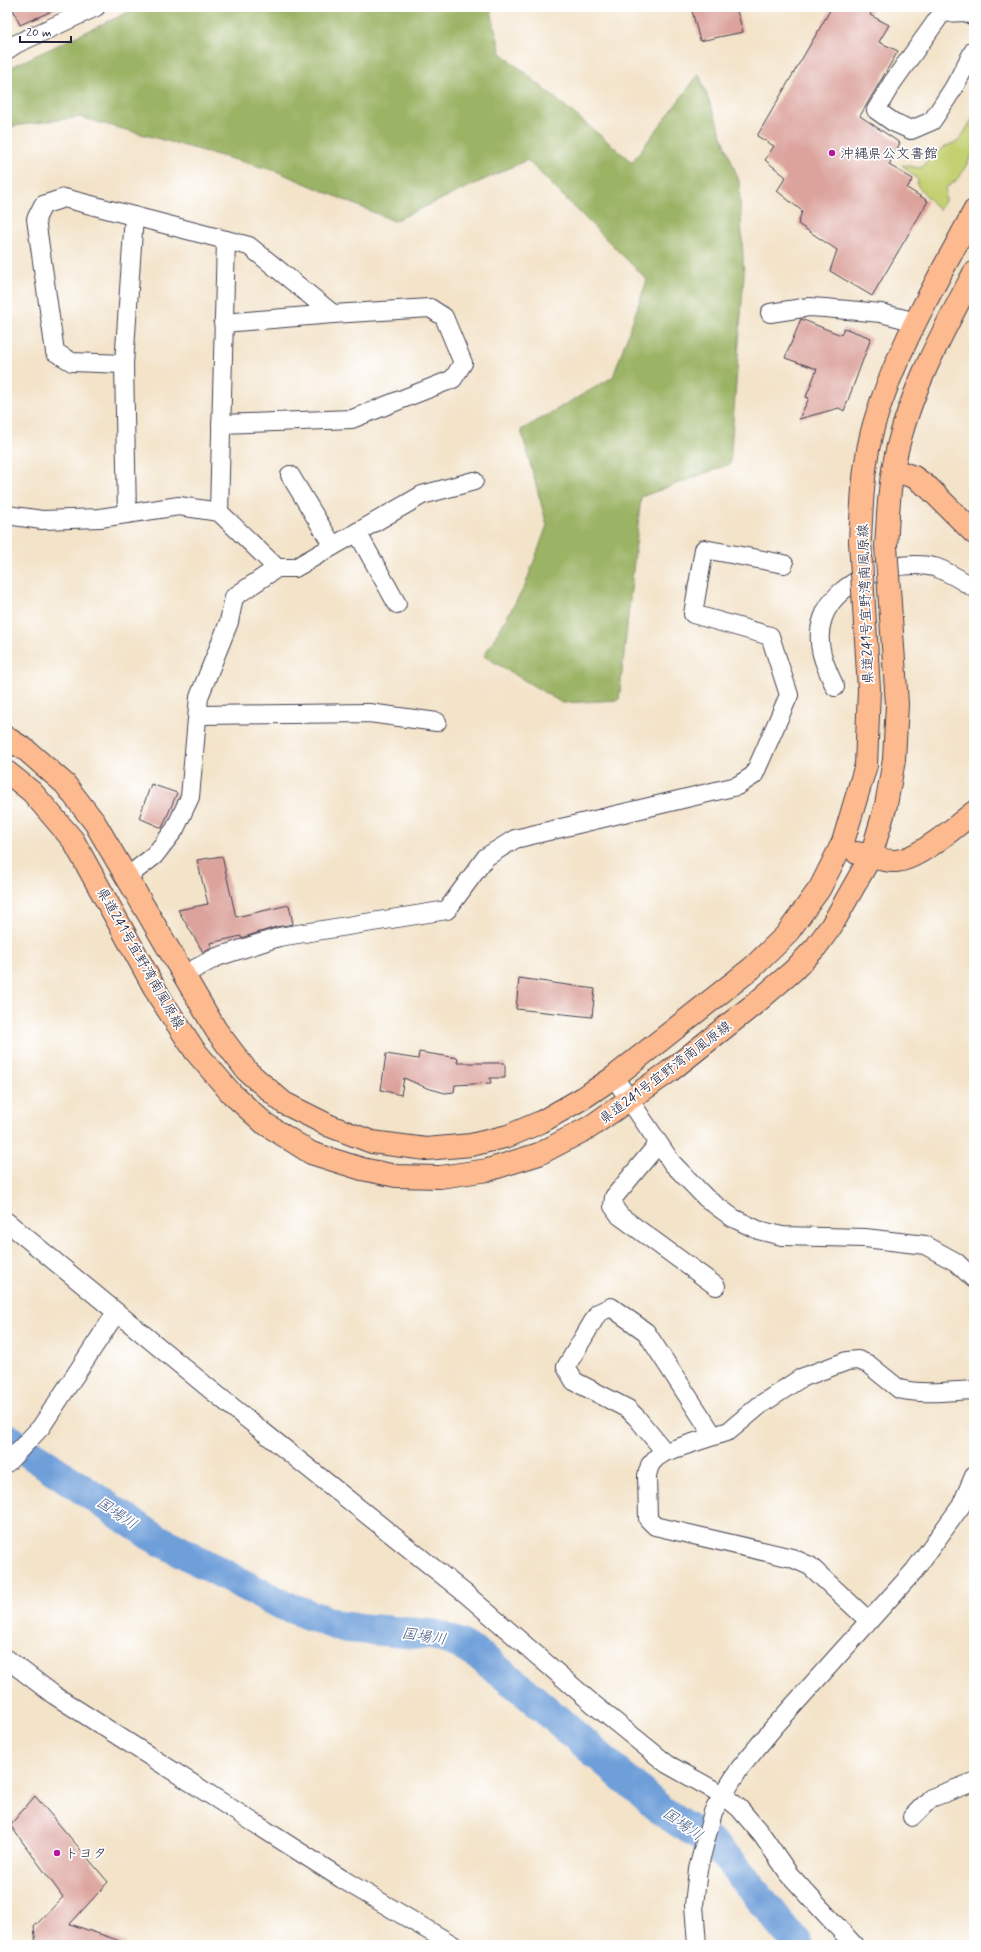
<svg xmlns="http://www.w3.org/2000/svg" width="981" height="1952" font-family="Mynerve,'Klee One',sans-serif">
  <rect width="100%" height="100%" fill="#fff"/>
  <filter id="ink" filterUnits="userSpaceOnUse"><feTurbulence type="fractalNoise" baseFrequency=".025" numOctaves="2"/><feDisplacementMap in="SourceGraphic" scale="8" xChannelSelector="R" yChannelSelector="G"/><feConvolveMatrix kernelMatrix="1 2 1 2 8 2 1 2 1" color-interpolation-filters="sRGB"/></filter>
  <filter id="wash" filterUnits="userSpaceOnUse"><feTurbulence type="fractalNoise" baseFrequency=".012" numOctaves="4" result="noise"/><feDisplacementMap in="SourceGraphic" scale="16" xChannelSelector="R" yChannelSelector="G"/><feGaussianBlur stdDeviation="0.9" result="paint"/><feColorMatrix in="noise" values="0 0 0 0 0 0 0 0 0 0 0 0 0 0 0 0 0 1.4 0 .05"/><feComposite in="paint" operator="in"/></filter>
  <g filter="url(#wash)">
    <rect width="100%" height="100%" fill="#f3e3c9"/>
    <path fill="#c4d173" stroke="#737a57" d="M 974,116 L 974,151 L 959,178 L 946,188 L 945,201 L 939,210 L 917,185 L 918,180 L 902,165 L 921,168 C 931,154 943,146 959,141 Z"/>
    <polygon fill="#9bb365" stroke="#5e6a50" points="139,7 490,7 501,53 632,162 699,74 739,181 744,275 730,464 641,497 619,700 562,703 484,656 525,586 547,525 521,430 613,377 647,280 527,160 394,221 276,171 79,117 7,127 7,69"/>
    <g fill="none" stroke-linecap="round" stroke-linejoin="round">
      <polyline stroke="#6e9fd9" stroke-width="31" points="7,1438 150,1535 278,1603 341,1627 435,1635 460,1644 480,1656 523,1690 661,1810 713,1845 730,1861 798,1945"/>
    </g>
    <g id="blocks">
      <g fill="#dca39c">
        <polygon points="12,7 61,7 20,25"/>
        <polygon points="691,7 736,7 743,32 700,41"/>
        <polygon points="832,7 874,7 870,15 889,25 879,42 898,51 860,116 900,143 889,165 913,179 907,188 928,201 872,296 830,271 837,250 798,224 802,211 777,191 786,177 765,160 774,146 757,136"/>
        <polygon points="801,319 841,335 844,328 871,338 844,411 839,408 799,419 809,398 806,397 817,369 785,358"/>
        <polygon points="151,784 177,793 162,828 139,818"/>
        <polygon points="222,856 236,917 289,905 293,924 276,927 241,938 241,936 210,943 212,948 203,952 178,910 208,904 197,860"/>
        <polygon points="519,978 595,989 592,1017 516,1009"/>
        <polygon points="419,1052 458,1058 457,1063 505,1063 505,1078 490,1078 491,1083 455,1085 454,1092 445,1093 427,1088 404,1078 401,1095 381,1090 386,1054 418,1059"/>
        <polygon points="35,1796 108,1882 70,1924 126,1943 125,1945 36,1945 34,1927 63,1897 10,1825"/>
      </g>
    </g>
  </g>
  <g filter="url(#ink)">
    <use href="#blocks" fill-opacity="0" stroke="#413f50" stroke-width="1"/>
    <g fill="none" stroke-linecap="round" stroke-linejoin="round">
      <g stroke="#413f50" stroke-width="20">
        <g id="minor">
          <polyline points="974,16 965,12 942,13 892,83 876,110 893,122 911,130 932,121 953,89 974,50"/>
          <polyline points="7,50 16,44 96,7"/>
          <polyline points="770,313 809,307 825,308 881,313 916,322"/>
          <polyline points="223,323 333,314"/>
          <polyline points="124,364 72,362 55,352 36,219 43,205 64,198 226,240 219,512"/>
          <polyline points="221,424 352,419 453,379 463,363 444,317 430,308 333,314 249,246 226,240"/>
          <polyline points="290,475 333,546"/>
          <polyline points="127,514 124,364 134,216"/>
          <polyline points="7,515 42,520 100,518 179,506 219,512 277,568 234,597 229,622 199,697 190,797 175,829 154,856 127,877"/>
          <polyline points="357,532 397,604"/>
          <polyline points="277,568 295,568 422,495 474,481"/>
          <path d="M 835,687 C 825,666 814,643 823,618 C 836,579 897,558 934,567 C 948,571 961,580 974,588"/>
          <polyline points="198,715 369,713 437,722"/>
          <polyline points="183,975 217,957 279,937 447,910 486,857 515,839 737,786 754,775 789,695 770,636 693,614 704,549 784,564"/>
          <polyline points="614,1077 672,1163 706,1198 733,1218 758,1230 782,1236 865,1238 925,1245 956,1262 974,1279"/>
          <polyline points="658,1144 614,1197 613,1206 620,1216 716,1286"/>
          <polyline points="7,1222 211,1390 466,1594 592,1703 667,1764 723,1795 739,1808 762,1835 789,1874 854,1945"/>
          <polyline points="665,1452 637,1418 628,1409 574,1381 566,1367 598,1313 611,1307 646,1332 713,1435"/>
          <polyline points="7,1463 41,1427 116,1313"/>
          <path d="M 869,1621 L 810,1566 L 792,1558 L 655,1526 L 648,1519 L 647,1475 L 650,1465 L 656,1458 L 665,1452 L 729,1431 L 760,1405 L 801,1378 L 847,1361 L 858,1360 L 868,1364 L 899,1389 C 923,1395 950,1391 974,1390"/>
          <polyline points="7,1659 54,1695 342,1879 453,1945"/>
          <polyline points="912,1817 931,1798 974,1782"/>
          <polyline points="697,1945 694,1905 698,1869 713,1812 723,1795 740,1768 774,1727 914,1571 961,1506 974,1476"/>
        </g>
      </g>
      <g stroke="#413f50" stroke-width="24">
        <g id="major">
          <polyline points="893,470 914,477 929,488 974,533"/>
          <path d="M 860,541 C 862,502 863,462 874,424 C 896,349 938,280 974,211"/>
          <path d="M 886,546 C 888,521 888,495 893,470 C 905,400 941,335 974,273"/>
          <polyline points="7,738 26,750 65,784 95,823 216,1030 247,1071 284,1103 330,1126 372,1142 426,1149 471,1145 508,1136 541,1122 583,1098 614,1077 752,968 786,935 820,888 843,842 866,765"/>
          <polyline points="7,772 32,792 73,840 160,998 195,1051 231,1093 264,1123 311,1153 362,1169 396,1176 440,1177 488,1170 539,1154 590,1127 670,1071 757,1002 794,970 816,947 832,925 871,856 886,805 894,760"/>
          <path d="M 857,853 C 869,856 882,861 894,861 C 915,862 957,826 974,812"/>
        </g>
      </g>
      <use href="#minor" stroke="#fff" stroke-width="18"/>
      <use href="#major" stroke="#fcba8e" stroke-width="22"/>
      <g stroke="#413f50" stroke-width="24" stroke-linecap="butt">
        <g id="major-bridge">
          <polyline points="860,541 869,690 866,765"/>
          <polyline points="886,546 897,704 894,760"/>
        </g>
      </g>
      <use href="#major-bridge" stroke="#fcba8e" stroke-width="22"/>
    </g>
  </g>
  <g fill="#b5179e" stroke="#fff" stroke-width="1.5">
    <circle cx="832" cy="153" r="4"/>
    <circle cx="57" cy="1853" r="4"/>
  </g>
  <g text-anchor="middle" stroke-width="3.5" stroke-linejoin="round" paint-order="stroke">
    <g font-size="14" fill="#22223b" stroke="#fff" text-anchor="start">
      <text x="840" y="158">沖縄県公文書館</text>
      <text x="65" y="1858">トヨタ</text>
    </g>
    <g font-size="14" fill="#22223b" stroke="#fff">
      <text transform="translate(865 604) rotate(-92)" y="5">県道241号宜野湾南風原線</text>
      <text transform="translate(141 958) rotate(60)" y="5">県道241号宜野湾南風原線</text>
      <text transform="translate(665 1072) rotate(-37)" y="5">県道241号宜野湾南風原線</text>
    </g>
    <g font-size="15" font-style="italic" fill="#445a82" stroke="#fff">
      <text transform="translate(117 1513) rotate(34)" y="5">国場川</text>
      <text transform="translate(424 1636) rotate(9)" y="5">国場川</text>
      <text transform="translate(683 1824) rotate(35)" y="5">国場川</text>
    </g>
  </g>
  <rect width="981" height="1952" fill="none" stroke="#fff" stroke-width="24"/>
  <path d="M20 36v6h51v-6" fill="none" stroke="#22223b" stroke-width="2"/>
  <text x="26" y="36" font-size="12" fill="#22223b" stroke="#ffffff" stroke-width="3" paint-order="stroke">20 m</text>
</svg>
